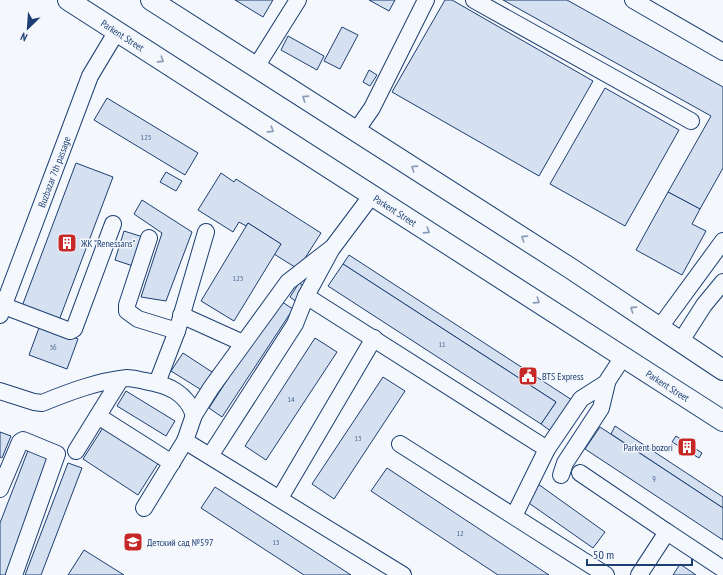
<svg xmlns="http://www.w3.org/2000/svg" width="723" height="575" font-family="'PT Sans Narrow',sans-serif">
  <rect width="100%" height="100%" fill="#f4f7fb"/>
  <g fill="#d5e0f0" stroke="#1d3f73">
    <polygon points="235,0 273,0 263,17"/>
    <polygon points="369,0 395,0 389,11"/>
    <polygon points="445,0 452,0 593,81 539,176 392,92"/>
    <polygon points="503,0 567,0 723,87 723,168 700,209 668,192 711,116"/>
    <polygon points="342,27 358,35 340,69 324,61"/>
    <polygon points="288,36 324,56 317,70 281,50"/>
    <polygon points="369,70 377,75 370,86 363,82"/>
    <polygon points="605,88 679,130 625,226 550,184"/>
    <polygon points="107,98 198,153 185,175 94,120"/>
    <polygon points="76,163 113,177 58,323 21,309"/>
    <polygon points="166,172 182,181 176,191 160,182"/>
    <polygon points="221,173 234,182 236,179 321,233 298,269 274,254 281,244 248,223 246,226 239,222 233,232 198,210"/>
    <polygon points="668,192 700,209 692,224 706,231 682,275 636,250"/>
    <polygon points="142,200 192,232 166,301 141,297 162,233 134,214"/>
    <polygon points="248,223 281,244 234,321 201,301"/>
    <polygon points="124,231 143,237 133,266 115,260"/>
    <polygon points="349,255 572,400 552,432 541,424 556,402 343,264"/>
    <polygon points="343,264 556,402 541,424 328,286"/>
    <polygon points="299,283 308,288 298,303 290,297"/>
    <polygon points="279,300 293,309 222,417 209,408"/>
    <polygon points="40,325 78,339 67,369 29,355"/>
    <polygon points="315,338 337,352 266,460 245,446"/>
    <polygon points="183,353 215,374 203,391 171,371"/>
    <polygon points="383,377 405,391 334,499 312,484"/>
    <polygon points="126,391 175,421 166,436 117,406"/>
    <polygon points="104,426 159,462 138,495 83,459"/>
    <polygon points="615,426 723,497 723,508 611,434"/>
    <polygon points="600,427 723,508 723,540 585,449"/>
    <polygon points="0,432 11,436 2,458 0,457"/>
    <polygon points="676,436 702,453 699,458 672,442"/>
    <polygon points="29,448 54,458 9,575 0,575 0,523"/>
    <polygon points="68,463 82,468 41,575 25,575"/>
    <polygon points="387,468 549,575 498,575 371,491"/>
    <polygon points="538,484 605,532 593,548 526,501"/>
    <polygon points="215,487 351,575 304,575 201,508"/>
    <polygon points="84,550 124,575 68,575"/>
    <polygon points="680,564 696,575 673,575"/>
  </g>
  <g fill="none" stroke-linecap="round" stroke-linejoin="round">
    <g stroke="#1d3f73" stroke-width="18">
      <g id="minor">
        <polyline points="474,0 691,121"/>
        <polyline points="633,0 723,52"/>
        <polyline points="256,67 298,0"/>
        <polyline points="356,131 372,108 426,0"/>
        <polyline points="372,195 333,247 288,282 211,388 194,415 185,441 403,575"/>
        <polyline points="149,238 127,305 127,311 138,319 177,331"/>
        <polyline points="331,250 306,296 547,449"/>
        <polyline points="4,306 70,331 74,329 113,224"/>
        <path id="s1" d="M 0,315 L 90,76 L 117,31"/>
        <polyline points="181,315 243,343"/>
        <polyline points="660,327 723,241"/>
        <polyline points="681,341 704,305 723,282"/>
        <polyline points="157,383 177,331 206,232"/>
        <path d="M 0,391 L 34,402 L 42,403 C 69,392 98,381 127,378 C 133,378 139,380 145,381 C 168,385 186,392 194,415"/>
        <polyline points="98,416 172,463"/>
        <polyline points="400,444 606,575"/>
        <polyline points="76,451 120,380"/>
        <polyline points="210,456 295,324 306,296"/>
        <polyline points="580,473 667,532 639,575"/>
        <polyline points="561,475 565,463 601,408 607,383"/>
        <polyline points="0,489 20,442 23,440 57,454 14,575"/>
        <polyline points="280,498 374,338"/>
        <polyline points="144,508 185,441"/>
        <polyline points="514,516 547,449 581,399 606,383 623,357"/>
        <polyline points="667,532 723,569"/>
      </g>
    </g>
    <g stroke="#1d3f73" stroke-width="22">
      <g id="major">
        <path id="s2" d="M 68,0 L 723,421"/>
        <polyline points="151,0 570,268 723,370"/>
      </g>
    </g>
    <use href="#minor" stroke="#f4f7fb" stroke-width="16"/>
    <use href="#major" stroke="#f4f7fb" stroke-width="20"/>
  </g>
  <defs><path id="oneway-chevron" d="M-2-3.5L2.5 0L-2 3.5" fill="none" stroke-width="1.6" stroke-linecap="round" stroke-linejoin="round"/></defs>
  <g stroke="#889bb7">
    <use href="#oneway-chevron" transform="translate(161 60) rotate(33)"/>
    <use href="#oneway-chevron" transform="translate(305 98) rotate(-147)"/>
    <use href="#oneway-chevron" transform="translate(271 130) rotate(33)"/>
    <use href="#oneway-chevron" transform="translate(414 168) rotate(-147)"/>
    <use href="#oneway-chevron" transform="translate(427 231) rotate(33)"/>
    <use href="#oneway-chevron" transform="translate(524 238) rotate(-147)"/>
    <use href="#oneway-chevron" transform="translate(537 301) rotate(33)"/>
    <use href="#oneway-chevron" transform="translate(633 309) rotate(-147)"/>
  </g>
  <defs>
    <g id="building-square" transform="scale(1)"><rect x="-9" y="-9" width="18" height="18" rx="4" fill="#c62828" stroke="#f4f7fb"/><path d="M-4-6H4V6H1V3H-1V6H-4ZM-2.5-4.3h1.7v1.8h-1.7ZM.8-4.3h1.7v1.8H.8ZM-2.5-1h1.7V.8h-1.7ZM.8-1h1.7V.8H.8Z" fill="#fff"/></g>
    <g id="civic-square" transform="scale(1)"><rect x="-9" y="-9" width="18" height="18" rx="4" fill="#c62828" stroke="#f4f7fb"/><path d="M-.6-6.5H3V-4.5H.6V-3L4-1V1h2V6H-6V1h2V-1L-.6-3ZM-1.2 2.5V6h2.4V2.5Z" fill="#fff"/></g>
    <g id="school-square" transform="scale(1)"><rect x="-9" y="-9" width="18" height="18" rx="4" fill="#c62828" stroke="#f4f7fb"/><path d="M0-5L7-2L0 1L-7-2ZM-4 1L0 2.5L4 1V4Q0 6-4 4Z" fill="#fff"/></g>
  </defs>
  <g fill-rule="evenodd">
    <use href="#building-square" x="67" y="243"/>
    <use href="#civic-square" x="528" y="376"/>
    <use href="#building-square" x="687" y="447"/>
    <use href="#school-square" x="133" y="542"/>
  </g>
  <g text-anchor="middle" stroke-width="3" stroke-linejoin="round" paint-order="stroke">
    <g font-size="8" fill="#4b6792">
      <text x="146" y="140">125</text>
      <text x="238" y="281">123</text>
      <text x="442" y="347">11</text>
      <text x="53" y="350">36</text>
      <text x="291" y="402">14</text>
      <text x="358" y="441">13</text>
      <text x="654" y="481">9</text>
      <text x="460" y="536">12</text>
      <text x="276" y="545">15</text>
    </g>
    <g font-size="10" fill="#1d3f73" stroke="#f4f7fb">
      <text dy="4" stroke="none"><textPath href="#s2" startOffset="65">Parkent Street</textPath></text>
      <text dy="4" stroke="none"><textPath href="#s1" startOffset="153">Buzbazar 7th passage</textPath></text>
      <text dy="4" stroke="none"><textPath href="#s2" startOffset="389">Parkent Street</textPath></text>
      <text dy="4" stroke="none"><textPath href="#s2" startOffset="713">Parkent Street</textPath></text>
    </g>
    <g font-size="10" fill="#1d3f73" stroke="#f4f7fb" text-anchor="start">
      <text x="81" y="247">ЖК "Renessans"</text>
      <text x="542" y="380">BTS Express</text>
      <text x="673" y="451" text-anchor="end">Parkent bozori</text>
      <text x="147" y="546">Детский сад №597</text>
    </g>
  </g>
  <g transform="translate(28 28) rotate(205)" stroke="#f4f7fb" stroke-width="3" paint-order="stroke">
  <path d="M0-3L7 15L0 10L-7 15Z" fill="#1d3f73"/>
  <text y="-6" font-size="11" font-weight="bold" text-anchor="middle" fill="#1d3f73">N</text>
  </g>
  <path d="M587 559v6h105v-6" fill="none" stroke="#1d3f73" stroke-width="2"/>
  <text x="593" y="559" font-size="12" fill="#1d3f73" stroke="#f4f7fb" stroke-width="3" paint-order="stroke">50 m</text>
</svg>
